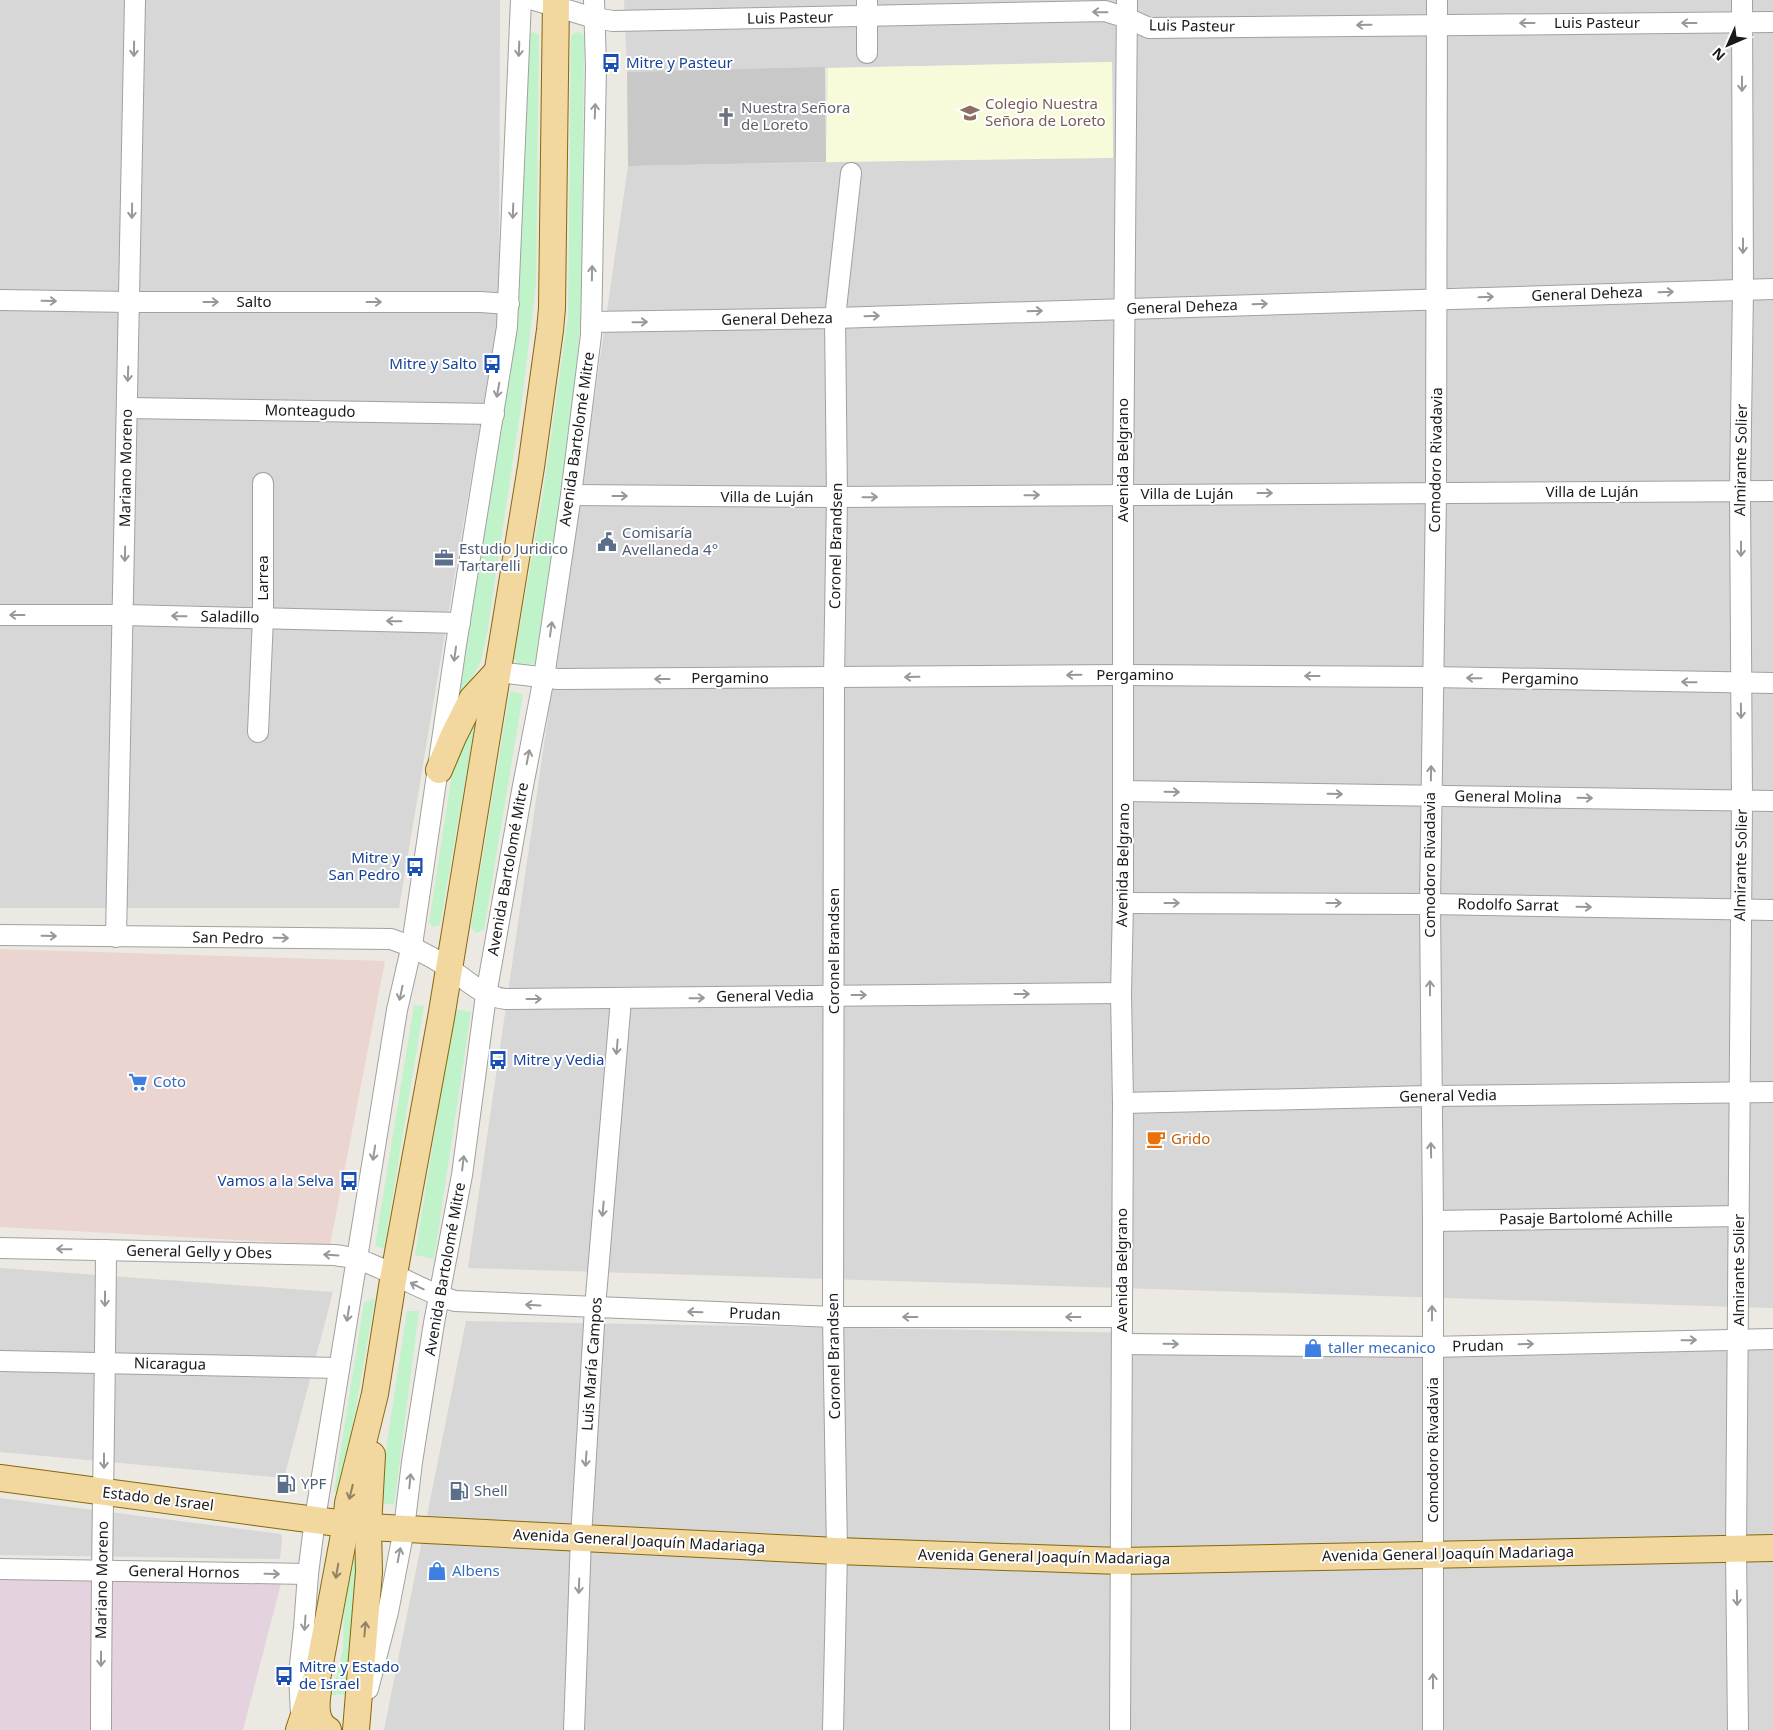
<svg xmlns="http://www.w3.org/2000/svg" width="1773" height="1730" font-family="'Noto Sans',sans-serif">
  <rect width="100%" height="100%" fill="#ebe9e1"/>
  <g fill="#d8d7d7">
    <polygon points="0,0 500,0 499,311 399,908 0,908"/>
    <polygon points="624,0 1773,0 1773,1308 468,1268 628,166 1113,157 1112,62 627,72"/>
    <polygon points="0,1268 333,1292 284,1478 0,1452"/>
    <polygon points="466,1321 1773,1344 1773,1730 384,1730"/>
    <polygon points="0,1498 281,1534 282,1537 280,1559 0,1555"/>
  </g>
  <polygon fill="#ebd5d1" points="0,949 385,961 330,1245 0,1227"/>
  <polygon fill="#e4d3df" points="0,1576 283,1576 243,1730 0,1730"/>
  <polygon fill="#f8fbd9" points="1112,62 1113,158 826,162 828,68"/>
  <polygon fill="#c8c8c8" points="825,67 826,162 628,166 627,72"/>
  <g fill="#c0f3c9">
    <polygon points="533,32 539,35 536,285 522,400 487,634 481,661 456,708 505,400 527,35"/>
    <polygon points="579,32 584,36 581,319 563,496 535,664 518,664 514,658 543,494 568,316 571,36 574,33"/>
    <polygon points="510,691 523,694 484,930 476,933 471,927"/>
    <polygon points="479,701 440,925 434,927 429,923 457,741"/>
    <polygon points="414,1005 424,1006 384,1248 375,1246"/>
    <polygon points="455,1009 471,1012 434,1259 415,1255"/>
    <polygon points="375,1298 341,1493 334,1492 364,1303"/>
    <polygon points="407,1311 419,1311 394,1505 378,1502"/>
    <polygon points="353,1558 363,1560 356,1694 332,1695 343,1649 344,1602"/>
  </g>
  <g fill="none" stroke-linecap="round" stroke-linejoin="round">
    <g stroke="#a1a1a1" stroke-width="22">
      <g id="minor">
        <polyline points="534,0 594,18 613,21 1105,11 1127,18 1149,28 1773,22"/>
        <polyline points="867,0 867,53"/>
        <polyline points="0,300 130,302 480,302 509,304"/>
        <polyline points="591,322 835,318 1773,289"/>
        <polyline points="127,408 494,414"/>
        <polyline points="571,495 837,497 1773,491"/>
        <polyline points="0,615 124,615 460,623"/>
        <polyline points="497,672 558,679 1123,675 1432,677 1773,683"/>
        <polyline points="258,732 263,618 263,483"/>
        <polyline points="1124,791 1773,801"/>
        <polyline points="1123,903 1430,904 1773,910"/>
        <path d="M 0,935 L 391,939 C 413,946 429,955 449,968 C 468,981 483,997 506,999 L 1121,993"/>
        <polyline points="116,937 135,0"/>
        <polyline points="1123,1103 1430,1096 1773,1092"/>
        <polyline points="1433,1221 1739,1216"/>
        <path d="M 0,1248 L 334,1255 C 342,1256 350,1257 357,1259 C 391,1270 421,1291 455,1301 L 833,1317 L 1122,1317"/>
        <polyline points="1123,1344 1432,1347 1773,1339"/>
        <polyline points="0,1361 339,1368"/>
        <polyline points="0,1569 308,1574"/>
        <polyline points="368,1689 388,1612 404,1529 412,1462 434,1323 462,1175 486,995 522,791 544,677 571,495 591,335 596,67 594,0"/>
        <polyline points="301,1714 299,1674 304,1628 308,1574 315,1519 397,1010 412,945 456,645 507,327 521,0"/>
        <path d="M 101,1730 C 101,1570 105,1410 106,1250"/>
        <polyline points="574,1730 581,1537 595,1308 621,999"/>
        <polyline points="833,1730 837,1551 833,1317 834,678 837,497 835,318 851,173"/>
        <polyline points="1120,1730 1123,1103 1121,993 1123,903 1123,494 1127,0"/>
        <polyline points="1433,1730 1433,1221 1430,904 1436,492 1437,0"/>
        <polyline points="1738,1730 1736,1549 1742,801 1740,491 1743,289 1742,0"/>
      </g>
    </g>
    <g stroke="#84690d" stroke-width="28">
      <g id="major">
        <polyline points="439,770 453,737 472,699 497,672"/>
        <polyline points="0,1478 368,1527 837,1551 1120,1561 1773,1548"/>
        <path d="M 318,1690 C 316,1704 314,1722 328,1730"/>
        <polyline points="299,1730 318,1674 346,1524 348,1503 375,1394 394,1274 441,1018 531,467 550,330 552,308 556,0"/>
        <polyline points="356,1730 369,1572 368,1527 372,1455"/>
      </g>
    </g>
    <use href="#minor" stroke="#fff" stroke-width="20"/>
    <use href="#major" stroke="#f2d79e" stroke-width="26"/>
  </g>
  <defs><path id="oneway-shaft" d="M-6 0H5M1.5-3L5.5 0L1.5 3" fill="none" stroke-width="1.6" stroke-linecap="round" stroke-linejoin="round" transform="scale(1.25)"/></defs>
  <g stroke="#989898">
    <use href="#oneway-shaft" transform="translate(1100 12) rotate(-179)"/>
    <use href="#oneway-shaft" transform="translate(1527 23) rotate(180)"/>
    <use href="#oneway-shaft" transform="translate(1689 23) rotate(180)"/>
    <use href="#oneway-shaft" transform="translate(1364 25) rotate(179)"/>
    <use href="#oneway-shaft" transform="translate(134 49) rotate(91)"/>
    <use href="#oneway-shaft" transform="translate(519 49) rotate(92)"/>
    <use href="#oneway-shaft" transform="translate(1742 84) rotate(90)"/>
    <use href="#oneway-shaft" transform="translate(595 111) rotate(-88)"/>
    <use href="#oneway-shaft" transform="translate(132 211) rotate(91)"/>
    <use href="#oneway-shaft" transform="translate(513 211) rotate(92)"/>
    <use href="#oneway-shaft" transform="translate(1743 246) rotate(90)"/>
    <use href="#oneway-shaft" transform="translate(592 273) rotate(-89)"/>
    <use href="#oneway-shaft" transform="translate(1666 292) rotate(-2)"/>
    <use href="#oneway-shaft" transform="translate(1486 297) rotate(-2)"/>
    <use href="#oneway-shaft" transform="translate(49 301) rotate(1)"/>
    <use href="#oneway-shaft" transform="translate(211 302)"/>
    <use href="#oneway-shaft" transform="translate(374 302)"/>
    <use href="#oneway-shaft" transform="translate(1260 304) rotate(-2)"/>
    <use href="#oneway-shaft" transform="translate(1035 311) rotate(-2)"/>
    <use href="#oneway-shaft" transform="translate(872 316) rotate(-2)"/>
    <use href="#oneway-shaft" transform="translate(640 322) rotate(-1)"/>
    <use href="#oneway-shaft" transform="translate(128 374) rotate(92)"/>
    <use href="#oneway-shaft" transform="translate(498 390) rotate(100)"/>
    <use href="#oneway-shaft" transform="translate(1265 493)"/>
    <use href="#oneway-shaft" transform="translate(1032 495) rotate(-1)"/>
    <use href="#oneway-shaft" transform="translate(620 496)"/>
    <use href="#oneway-shaft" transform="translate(870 497) rotate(-1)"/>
    <use href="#oneway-shaft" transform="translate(1741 549) rotate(90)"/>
    <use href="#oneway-shaft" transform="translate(125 554) rotate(91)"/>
    <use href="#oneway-shaft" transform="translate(17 615) rotate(180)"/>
    <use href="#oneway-shaft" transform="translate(179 616) rotate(-179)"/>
    <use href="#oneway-shaft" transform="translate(394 621) rotate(-179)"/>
    <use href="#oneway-shaft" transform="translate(551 629) rotate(-82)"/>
    <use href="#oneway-shaft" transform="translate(455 654) rotate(98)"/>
    <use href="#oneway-shaft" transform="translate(1074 675) rotate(179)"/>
    <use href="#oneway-shaft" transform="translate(1312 676) rotate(-180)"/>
    <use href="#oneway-shaft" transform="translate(912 677) rotate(179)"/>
    <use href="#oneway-shaft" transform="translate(1474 678) rotate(-179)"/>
    <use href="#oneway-shaft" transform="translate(662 679) rotate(180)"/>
    <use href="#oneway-shaft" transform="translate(1689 682) rotate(-179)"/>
    <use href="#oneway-shaft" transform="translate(1741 711) rotate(89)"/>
    <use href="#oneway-shaft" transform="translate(528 757) rotate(-79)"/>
    <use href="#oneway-shaft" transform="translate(1431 773) rotate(-89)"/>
    <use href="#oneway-shaft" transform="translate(1172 792) rotate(1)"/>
    <use href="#oneway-shaft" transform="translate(1335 794) rotate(1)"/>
    <use href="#oneway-shaft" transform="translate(1585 798) rotate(1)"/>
    <use href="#oneway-shaft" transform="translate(1172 903)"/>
    <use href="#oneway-shaft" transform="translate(1334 903)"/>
    <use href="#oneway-shaft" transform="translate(1584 907) rotate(1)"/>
    <use href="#oneway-shaft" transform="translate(49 936) rotate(1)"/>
    <use href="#oneway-shaft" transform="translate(281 938) rotate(1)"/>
    <use href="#oneway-shaft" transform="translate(1430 988) rotate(-90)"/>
    <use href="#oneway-shaft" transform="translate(401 993) rotate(102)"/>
    <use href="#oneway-shaft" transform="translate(1022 994)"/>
    <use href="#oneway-shaft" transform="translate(859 995)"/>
    <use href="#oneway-shaft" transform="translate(697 998) rotate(-1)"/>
    <use href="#oneway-shaft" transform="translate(534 999)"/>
    <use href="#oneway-shaft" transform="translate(617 1047) rotate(95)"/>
    <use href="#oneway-shaft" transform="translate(1431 1150) rotate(-91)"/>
    <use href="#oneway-shaft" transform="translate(374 1153) rotate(99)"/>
    <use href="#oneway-shaft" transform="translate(463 1163) rotate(-83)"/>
    <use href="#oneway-shaft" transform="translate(603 1209) rotate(95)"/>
    <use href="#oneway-shaft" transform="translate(64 1249) rotate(-179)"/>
    <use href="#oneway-shaft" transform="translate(331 1255) rotate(-176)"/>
    <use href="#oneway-shaft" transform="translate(417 1286) rotate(-154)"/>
    <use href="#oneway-shaft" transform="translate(105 1299) rotate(90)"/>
    <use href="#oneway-shaft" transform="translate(533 1305) rotate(-177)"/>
    <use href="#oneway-shaft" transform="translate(695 1312) rotate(-178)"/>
    <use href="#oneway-shaft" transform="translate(1432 1313) rotate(-90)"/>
    <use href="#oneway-shaft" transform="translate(348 1314) rotate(99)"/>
    <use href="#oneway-shaft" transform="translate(910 1317) rotate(180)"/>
    <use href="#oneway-shaft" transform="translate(1073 1317) rotate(180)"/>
    <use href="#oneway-shaft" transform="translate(1689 1340) rotate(-1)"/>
    <use href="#oneway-shaft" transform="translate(1171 1344) rotate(1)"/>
    <use href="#oneway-shaft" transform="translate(1526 1344) rotate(-1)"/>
    <use href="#oneway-shaft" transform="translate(586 1459) rotate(94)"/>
    <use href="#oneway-shaft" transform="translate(104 1461) rotate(90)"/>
    <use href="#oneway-shaft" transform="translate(410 1481) rotate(-84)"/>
    <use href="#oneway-shaft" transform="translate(399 1555) rotate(-79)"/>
    <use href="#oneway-shaft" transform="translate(272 1574) rotate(1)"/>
    <use href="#oneway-shaft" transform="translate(579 1586) rotate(92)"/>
    <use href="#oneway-shaft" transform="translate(1737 1598) rotate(89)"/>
    <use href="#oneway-shaft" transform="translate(305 1623) rotate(94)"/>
    <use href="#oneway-shaft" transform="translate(101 1659) rotate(90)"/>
    <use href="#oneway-shaft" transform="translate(1433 1681) rotate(-90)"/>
  </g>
  <g stroke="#918263">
    <use href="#oneway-shaft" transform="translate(351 1492) rotate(104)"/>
    <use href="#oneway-shaft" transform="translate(337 1571) rotate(100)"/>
    <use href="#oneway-shaft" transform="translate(365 1629) rotate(-85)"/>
  </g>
  <defs>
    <g id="bus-bare" transform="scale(1.5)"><path d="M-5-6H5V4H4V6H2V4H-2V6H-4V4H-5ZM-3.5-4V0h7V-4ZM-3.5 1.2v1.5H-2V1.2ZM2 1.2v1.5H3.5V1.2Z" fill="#1a4fb4" stroke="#fff" stroke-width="2.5" paint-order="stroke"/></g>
    <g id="school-bare" transform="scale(1.5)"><path d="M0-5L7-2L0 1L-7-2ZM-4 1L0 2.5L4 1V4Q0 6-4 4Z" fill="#8d6e63" stroke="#fff" stroke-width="2.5" paint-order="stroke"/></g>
    <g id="church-bare" transform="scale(1.5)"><path d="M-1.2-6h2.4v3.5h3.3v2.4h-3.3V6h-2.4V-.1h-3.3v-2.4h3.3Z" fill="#6b7280" stroke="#fff" stroke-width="2.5" paint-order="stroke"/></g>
    <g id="civic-bare" transform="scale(1.5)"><path d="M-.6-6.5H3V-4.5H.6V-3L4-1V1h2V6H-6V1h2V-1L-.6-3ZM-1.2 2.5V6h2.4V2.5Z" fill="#5c6f8a" stroke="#fff" stroke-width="2.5" paint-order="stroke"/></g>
    <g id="office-bare" transform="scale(1.5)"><path d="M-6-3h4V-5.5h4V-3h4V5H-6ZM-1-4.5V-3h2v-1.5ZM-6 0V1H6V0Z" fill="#5c6f8a" stroke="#fff" stroke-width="2.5" paint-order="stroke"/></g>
    <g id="supermarket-bare" transform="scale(1.5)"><path d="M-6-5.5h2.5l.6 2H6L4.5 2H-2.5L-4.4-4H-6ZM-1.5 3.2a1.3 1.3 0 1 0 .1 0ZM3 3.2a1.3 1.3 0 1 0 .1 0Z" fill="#3f7fe0" stroke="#fff" stroke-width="2.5" paint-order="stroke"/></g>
    <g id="cafe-bare" transform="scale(1.5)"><path d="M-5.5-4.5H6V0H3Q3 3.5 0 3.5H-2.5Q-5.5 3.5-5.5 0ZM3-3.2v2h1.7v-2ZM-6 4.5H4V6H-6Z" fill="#e8710a" stroke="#fff" stroke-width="2.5" paint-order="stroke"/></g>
    <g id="shop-bare" transform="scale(1.5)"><path d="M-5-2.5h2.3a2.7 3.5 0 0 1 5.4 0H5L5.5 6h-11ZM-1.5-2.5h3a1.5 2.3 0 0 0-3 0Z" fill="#3f7fe0" stroke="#fff" stroke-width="2.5" paint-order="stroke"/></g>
    <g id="fuel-bare" transform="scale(1.5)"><path d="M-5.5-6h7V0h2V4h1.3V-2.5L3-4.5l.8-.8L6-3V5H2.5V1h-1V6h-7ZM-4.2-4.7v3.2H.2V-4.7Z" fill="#5c6f8a" stroke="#fff" stroke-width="2.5" paint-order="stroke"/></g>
  </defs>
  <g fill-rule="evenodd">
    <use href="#bus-bare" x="611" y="63"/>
    <use href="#school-bare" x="970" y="113"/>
    <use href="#church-bare" x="726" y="117"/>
    <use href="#bus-bare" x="492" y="364"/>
    <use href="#civic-bare" x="607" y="542"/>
    <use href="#office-bare" x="444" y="558"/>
    <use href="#bus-bare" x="415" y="867"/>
    <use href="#bus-bare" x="498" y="1060"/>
    <use href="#supermarket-bare" x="138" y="1082"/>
    <use href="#cafe-bare" x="1156" y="1139"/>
    <use href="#bus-bare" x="349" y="1181"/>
    <use href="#shop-bare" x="1313" y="1348"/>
    <use href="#fuel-bare" x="286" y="1484"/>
    <use href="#fuel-bare" x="459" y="1491"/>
    <use href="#shop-bare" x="437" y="1571"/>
    <use href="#bus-bare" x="284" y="1676"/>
  </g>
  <g text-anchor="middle" stroke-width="4" stroke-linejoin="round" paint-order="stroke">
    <g font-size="15" fill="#1a1a1a" stroke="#fff">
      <text transform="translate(790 18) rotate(-1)" y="5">Luis Pasteur</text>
      <text x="1597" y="28">Luis Pasteur</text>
      <text transform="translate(1192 26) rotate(1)" y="5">Luis Pasteur</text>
      <text transform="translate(1587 294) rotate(-2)" y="5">General Deheza</text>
      <text x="254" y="307">Salto</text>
      <text transform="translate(1182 307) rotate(-2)" y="5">General Deheza</text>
      <text transform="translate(777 319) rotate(-1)" y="5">General Deheza</text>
      <text transform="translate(310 411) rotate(1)" y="5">Monteagudo</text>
      <text transform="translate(577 439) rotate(-82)" y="5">Avenida Bartolomé Mitre</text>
      <text transform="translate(1123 460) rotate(-90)" y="5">Avenida Belgrano</text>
      <text transform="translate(1436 460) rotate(-89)" y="5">Comodoro Rivadavia</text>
      <text transform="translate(1741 460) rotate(-89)" y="5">Almirante Solier</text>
      <text transform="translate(126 468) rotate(-89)" y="5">Mariano Moreno</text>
      <text x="1592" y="497">Villa de Luján</text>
      <text x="1187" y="499">Villa de Luján</text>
      <text x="767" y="502">Villa de Luján</text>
      <text transform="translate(836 546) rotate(-89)" y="5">Coronel Brandsen</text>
      <text transform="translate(263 578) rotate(-90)" y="5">Larrea</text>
      <text transform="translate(230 617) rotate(1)" y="5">Saladillo</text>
      <text x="1135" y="680">Pergamino</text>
      <text x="730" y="683">Pergamino</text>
      <text transform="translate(1540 679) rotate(1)" y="5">Pergamino</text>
      <text transform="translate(1508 797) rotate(1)" y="5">General Molina</text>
      <text transform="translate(1123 865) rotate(-89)" y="5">Avenida Belgrano</text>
      <text transform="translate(1430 865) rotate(-90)" y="5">Comodoro Rivadavia</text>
      <text transform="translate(1741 865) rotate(-89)" y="5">Almirante Solier</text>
      <text transform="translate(508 869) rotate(-80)" y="5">Avenida Bartolomé Mitre</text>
      <text transform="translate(1508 905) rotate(1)" y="5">Rodolfo Sarrat</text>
      <text transform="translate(228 938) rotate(1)" y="5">San Pedro</text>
      <text transform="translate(834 951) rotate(-90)" y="5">Coronel Brandsen</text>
      <text transform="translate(765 996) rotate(-1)" y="5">General Vedia</text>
      <text transform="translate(1448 1096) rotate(-1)" y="5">General Vedia</text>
      <text transform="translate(1586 1218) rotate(-1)" y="5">Pasaje Bartolomé Achille</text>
      <text transform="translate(199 1252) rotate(1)" y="5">General Gelly y Obes</text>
      <text transform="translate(445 1269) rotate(-80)" y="5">Avenida Bartolomé Mitre</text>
      <text transform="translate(1122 1270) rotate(-90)" y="5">Avenida Belgrano</text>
      <text transform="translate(1739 1270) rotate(-90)" y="5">Almirante Solier</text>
      <text transform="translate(755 1314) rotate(2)" y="5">Prudan</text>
      <text transform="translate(1478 1346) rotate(-1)" y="5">Prudan</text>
      <text transform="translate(834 1356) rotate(-91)" y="5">Coronel Brandsen</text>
      <text transform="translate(170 1364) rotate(1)" y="5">Nicaragua</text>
      <text transform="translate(592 1364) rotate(-86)" y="5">Luis María Campos</text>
      <text transform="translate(1433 1450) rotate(-90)" y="5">Comodoro Rivadavia</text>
      <text transform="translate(158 1499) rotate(7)" y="5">Estado de Israel</text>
      <text transform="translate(639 1541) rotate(3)" y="5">Avenida General Joaquín Madariaga</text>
      <text transform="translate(1448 1554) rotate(-1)" y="5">Avenida General Joaquín Madariaga</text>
      <text transform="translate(1044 1557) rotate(1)" y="5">Avenida General Joaquín Madariaga</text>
      <text transform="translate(184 1572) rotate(1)" y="5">General Hornos</text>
      <text transform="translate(102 1580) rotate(-89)" y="5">Mariano Moreno</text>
    </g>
    <g font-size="15" fill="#164399" stroke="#fff" text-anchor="start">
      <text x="626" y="68">Mitre y Pasteur</text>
      <text x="477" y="369" text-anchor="end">Mitre y Salto</text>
      <text x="400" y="863" text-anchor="end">Mitre y<tspan x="400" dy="17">San Pedro</tspan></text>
      <text x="513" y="1065">Mitre y Vedia</text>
      <text x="334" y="1186" text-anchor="end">Vamos a la Selva</text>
      <text x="299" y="1672">Mitre y Estado<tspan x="299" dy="17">de Israel</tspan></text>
    </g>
    <g font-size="15" fill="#785e54" stroke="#fff" text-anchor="start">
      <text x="985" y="109">Colegio Nuestra<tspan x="985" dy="17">Señora de Loreto</tspan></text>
    </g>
    <g font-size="15" fill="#5b616d" stroke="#fff" text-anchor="start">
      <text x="741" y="113">Nuestra Señora<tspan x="741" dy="17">de Loreto</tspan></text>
    </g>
    <g font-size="15" fill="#4e5e75" stroke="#fff" text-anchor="start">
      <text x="622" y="538">Comisaría<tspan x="622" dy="17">Avellaneda 4°</tspan></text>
      <text x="459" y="554">Estudio Juridico<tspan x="459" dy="17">Tartarelli</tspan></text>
      <text x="301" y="1489">YPF</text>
      <text x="474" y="1496">Shell</text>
    </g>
    <g font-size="15" fill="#366cbe" stroke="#fff" text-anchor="start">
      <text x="153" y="1087">Coto</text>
      <text x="1328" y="1353">taller mecanico</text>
      <text x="452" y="1576">Albens</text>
    </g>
    <g font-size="15" fill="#c56008" stroke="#fff" text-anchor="start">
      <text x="1171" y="1144">Grido</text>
    </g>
  </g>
  <g transform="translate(1728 45) rotate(225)" stroke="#ffffff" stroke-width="4" paint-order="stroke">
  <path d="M0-4L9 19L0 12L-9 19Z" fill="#1a1a1a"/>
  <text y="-8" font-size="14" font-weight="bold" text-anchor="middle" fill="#1a1a1a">N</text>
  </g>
</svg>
